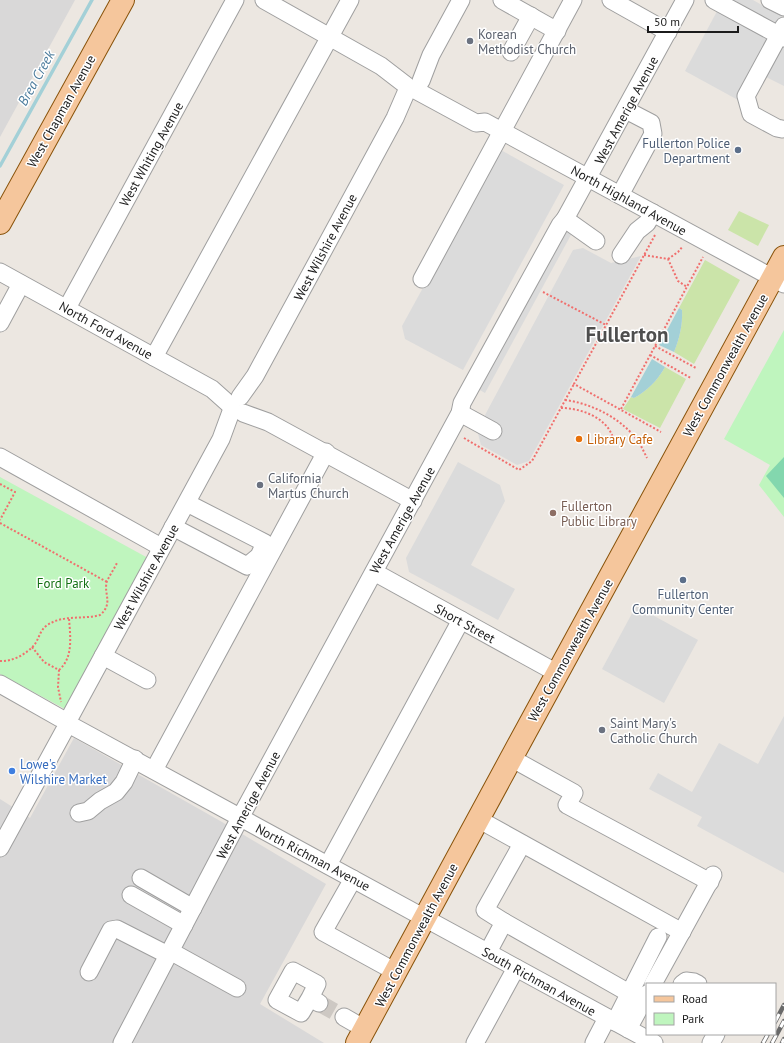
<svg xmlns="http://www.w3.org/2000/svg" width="784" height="1043" font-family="'PT Sans',sans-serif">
  <rect width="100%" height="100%" fill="#ece7e1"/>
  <g fill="#d9d8d8">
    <polygon points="0,0 75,0 0,137"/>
    <polygon points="74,738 222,822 326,884 260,1004 324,1043 0,1043 0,799 30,818"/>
  </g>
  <g fill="#cbe4a9">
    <polygon points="739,211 769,225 758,246 728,230"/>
    <path d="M 705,260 L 740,280 L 694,364 L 674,352 C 679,340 683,324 682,310 L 679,308 Z"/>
    <path d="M 665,367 L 686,379 L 660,428 L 623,409 L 631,397 L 634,398 C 647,391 658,380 665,367 Z"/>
  </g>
  <g fill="#bff5be">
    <polygon points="784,330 784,517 759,485 770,465 724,439"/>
    <polygon points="0,477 148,558 65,709 0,674"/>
  </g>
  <polygon fill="#83d7ae" points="784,457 784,498 766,476"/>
  <g fill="#dbdbdb">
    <polygon points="723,0 753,0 783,17 738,100 685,71"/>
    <polygon points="784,44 784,86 766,77"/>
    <polygon points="499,149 564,185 463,370 405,339 402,326"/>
    <polygon points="563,228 572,233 485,393 476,388"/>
    <polygon points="583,248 611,263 641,256 529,461 517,465 481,445 477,430 573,250"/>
    <polygon points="458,462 500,485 505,501 471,565 515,589 498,620 409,572 406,558"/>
    <polygon points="636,606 698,640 664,703 602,669"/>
    <polygon points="784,716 784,873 697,826 702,817 649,789 658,773 692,792 719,743 758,764"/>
  </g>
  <g fill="#a3d0d7">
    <path d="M 679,308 L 682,310 C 683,324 679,340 674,352 L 659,345 Z"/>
    <path d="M 652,359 L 665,367 C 658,380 647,391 634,398 L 631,397 Z"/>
  </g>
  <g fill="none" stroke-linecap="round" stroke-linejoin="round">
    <polyline stroke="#a3d0d7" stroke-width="3.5" points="0,166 92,0"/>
    <polyline stroke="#cdc8c3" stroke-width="17" stroke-dasharray="17 8" stroke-linecap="butt" points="319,1003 344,1017"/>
    <g stroke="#9f9f9f" stroke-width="19">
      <g id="minor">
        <polyline points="264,0 381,66 407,86"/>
        <polyline points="502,0 557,31"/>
        <polyline points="611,0 668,32"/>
        <polyline points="714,0 784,38"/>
        <polyline points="770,0 784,7"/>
        <polyline points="511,52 531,16"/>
        <polyline points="421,81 431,55 461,0"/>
        <polyline points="417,91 476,123 485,122 784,284"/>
        <polyline points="782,129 777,128 751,114 746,96 784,26"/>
        <polyline points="620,195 653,134 651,123 626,110"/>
        <polyline points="565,219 596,241"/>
        <polyline points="621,255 637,231 647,223 653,213"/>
        <polyline points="0,272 212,389 231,406"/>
        <polyline points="422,279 573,0"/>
        <polyline points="67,308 235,0"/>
        <polyline points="0,323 21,284"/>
        <polyline points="154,357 350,0"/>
        <polyline points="240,397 255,376 317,262 395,118 408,88"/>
        <polyline points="243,413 268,422 413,501"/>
        <polyline points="460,413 493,431"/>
        <polyline points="0,457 161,547"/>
        <polyline points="173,527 247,566 259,556 265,543 187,503"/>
        <polyline points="374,572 557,673"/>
        <polyline points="103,656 147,680"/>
        <polyline points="0,684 60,718"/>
        <polyline points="71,715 221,439 232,409"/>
        <polyline points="74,727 654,1043"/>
        <polyline points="511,758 574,793 567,805 710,882"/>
        <polyline points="154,770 326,452"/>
        <polyline points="79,813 88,811 100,801 116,792 124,782 135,759"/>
        <polyline points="478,819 682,932"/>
        <polyline points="0,848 64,731"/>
        <polyline points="328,865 461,620"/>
        <polyline points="141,878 193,908"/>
        <polyline points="353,879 323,932 396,972"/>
        <polyline points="131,895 184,925"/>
        <polyline points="504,922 629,993"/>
        <polyline points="170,951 237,988"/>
        <polyline points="488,952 504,922 485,910 522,844"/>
        <polyline points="89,972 111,930 117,929 168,955"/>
        <polyline points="653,984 713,875"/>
        <polyline points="682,984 686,981 694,982 698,984"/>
        <polyline points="310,998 317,984 293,971 277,1000 301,1013 310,998 319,1003"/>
        <polyline points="344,1017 365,1029"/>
        <polyline points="615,1022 658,937"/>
        <polyline points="628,1029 647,994"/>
        <polyline points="122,1043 240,818 460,413 462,403 560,225 565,219 685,0"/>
        <polyline points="475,1043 516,968"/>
        <polyline points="594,1043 607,1018"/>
        <polyline points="711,1043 716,1034"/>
      </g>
    </g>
    <g stroke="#885209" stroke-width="24">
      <g id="major">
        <polyline points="0,223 123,0"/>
        <polyline points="357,1043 520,742 784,257"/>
      </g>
    </g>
    <g stroke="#f06f6d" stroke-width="2" stroke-dasharray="2 2" stroke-linecap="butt">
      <polyline points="655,235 574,384 661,432"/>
      <polyline points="644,255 668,259 678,281 687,287"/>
      <polyline points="668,259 678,252 683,246"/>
      <polyline points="543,292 606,325"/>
      <polyline points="655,346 696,368"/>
      <polyline points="650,355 691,378"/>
      <path d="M 565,400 C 590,403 618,417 634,436 C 640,443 643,450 647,458"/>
      <path d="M 561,408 C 580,408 607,417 613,438"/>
      <polyline points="621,409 703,257"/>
      <polyline points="464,438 519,470 532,461 574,384"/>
      <polyline points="0,484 15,492 0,520"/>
      <polyline points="0,523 107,582"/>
      <polyline points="32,647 44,662 59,670 58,687 61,702"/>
      <path d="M 0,661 C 12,662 27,654 35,644 C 39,638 40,631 46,626 C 62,614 82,620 100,615 C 114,603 103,594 107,581 C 110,575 114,569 117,563"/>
      <path d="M 59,670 C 74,657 70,635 69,618"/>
    </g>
    <use href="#minor" stroke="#fff" stroke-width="17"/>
    <use href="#major" stroke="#f5c69c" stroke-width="22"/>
    <g stroke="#696969" stroke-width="4.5">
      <g id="rail">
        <polyline points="775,1022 784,1005"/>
        <polyline points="763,1043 768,1034"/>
        <polyline points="772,1043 784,1021"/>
        <polyline points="782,1043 784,1039"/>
      </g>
    </g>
    <use href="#rail" stroke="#fff" stroke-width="3" stroke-dasharray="9" stroke-linecap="butt"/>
  </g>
  <g fill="#6b7280" stroke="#fff" stroke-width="1.5">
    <circle cx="470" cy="41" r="4"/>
    <circle cx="260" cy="485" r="4"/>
    <circle cx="602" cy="730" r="4"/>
  </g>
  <g fill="#5c6f8a" stroke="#fff" stroke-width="1.5">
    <circle cx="738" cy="150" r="4"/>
    <circle cx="683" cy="580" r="4"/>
  </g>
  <circle fill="#e8710a" stroke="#fff" stroke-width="1.5" cx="579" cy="439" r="4"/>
  <circle fill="#8d6e63" stroke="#fff" stroke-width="1.5" cx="553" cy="513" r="4"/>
  <circle fill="#3f7fe0" stroke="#fff" stroke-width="1.5" cx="12" cy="771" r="4"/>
  <g text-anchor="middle" stroke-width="3" stroke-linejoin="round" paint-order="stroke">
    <g font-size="13" fill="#5b616d" stroke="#fff" text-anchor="start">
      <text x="478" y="39">Korean<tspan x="478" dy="15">Methodist Church</tspan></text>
      <text x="268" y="483">California<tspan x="268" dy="15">Martus Church</tspan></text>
      <text x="610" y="728">Saint Mary's<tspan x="610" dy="15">Catholic Church</tspan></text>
    </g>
    <g font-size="13" fill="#1b1b1b" stroke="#fff">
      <text transform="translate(626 110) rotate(-62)" y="5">West Amerige Avenue</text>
      <text transform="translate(61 111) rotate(-61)" y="5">West Chapman Avenue</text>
      <text transform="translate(151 154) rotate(-61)" y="5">West Whiting Avenue</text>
      <text transform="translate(629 200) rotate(29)" y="5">North Highland Avenue</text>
      <text transform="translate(325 247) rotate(-62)" y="5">West Wilshire Avenue</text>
      <text transform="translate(106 330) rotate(29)" y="5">North Ford Avenue</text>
      <text transform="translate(725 365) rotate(-61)" y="5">West Commonwealth Avenue</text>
      <text transform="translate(402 520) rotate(-61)" y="5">West Amerige Avenue</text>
      <text transform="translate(146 577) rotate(-61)" y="5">West Wilshire Avenue</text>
      <text transform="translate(465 623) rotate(29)" y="5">Short Street</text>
      <text transform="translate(570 650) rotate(-61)" y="5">West Commonwealth Avenue</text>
      <text transform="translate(248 805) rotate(-62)" y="5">West Amerige Avenue</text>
      <text transform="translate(313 857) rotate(28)" y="5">North Richman Avenue</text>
      <text transform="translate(416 935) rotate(-62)" y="5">West Commonwealth Avenue</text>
      <text transform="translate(539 981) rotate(29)" y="5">South Richman Avenue</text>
    </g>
    <g font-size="13" fill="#4e5e75" stroke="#fff" text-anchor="end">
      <text x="730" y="148">Fullerton Police<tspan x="730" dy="15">Department</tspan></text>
      <text x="683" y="599" text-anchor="middle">Fullerton<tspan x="683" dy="15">Community Center</tspan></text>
    </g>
    <g font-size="13" fill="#c56008" stroke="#fff" text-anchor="start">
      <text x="587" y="444">Library Cafe</text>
    </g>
    <g font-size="13" fill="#785e54" stroke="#fff" text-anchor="start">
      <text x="561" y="511">Fullerton<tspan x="561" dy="15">Public Library</tspan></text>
    </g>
    <g font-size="13" fill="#137012" stroke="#fff">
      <text x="63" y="588">Ford Park</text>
    </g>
    <g font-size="13" fill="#366cbe" stroke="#fff" text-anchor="start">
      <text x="20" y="769">Lowe's<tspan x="20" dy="15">Wilshire Market</tspan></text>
    </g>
    <g font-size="14" font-style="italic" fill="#4b7b9c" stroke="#fff">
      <text transform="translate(36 78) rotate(-61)" y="5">Brea Creek</text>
    </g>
    <g font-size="21" font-weight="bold" fill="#4e4e4e" stroke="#fff">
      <text x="627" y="342">Fullerton</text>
    </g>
  </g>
  <rect x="646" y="983" width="130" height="52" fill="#ffffff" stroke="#a4a4a4"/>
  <rect x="654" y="996" width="20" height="6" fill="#f5c69c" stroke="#a4a4a4"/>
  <text x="682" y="1003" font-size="12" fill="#1b1b1b">Road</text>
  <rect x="654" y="1013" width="20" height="12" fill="#bff5be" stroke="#a4a4a4"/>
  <text x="682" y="1023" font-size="12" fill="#1b1b1b">Park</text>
  <path d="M648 26v6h90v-6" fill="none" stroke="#1b1b1b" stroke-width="2"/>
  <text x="654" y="26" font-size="12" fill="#1b1b1b" stroke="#ffffff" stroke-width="3" paint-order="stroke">50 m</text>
</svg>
